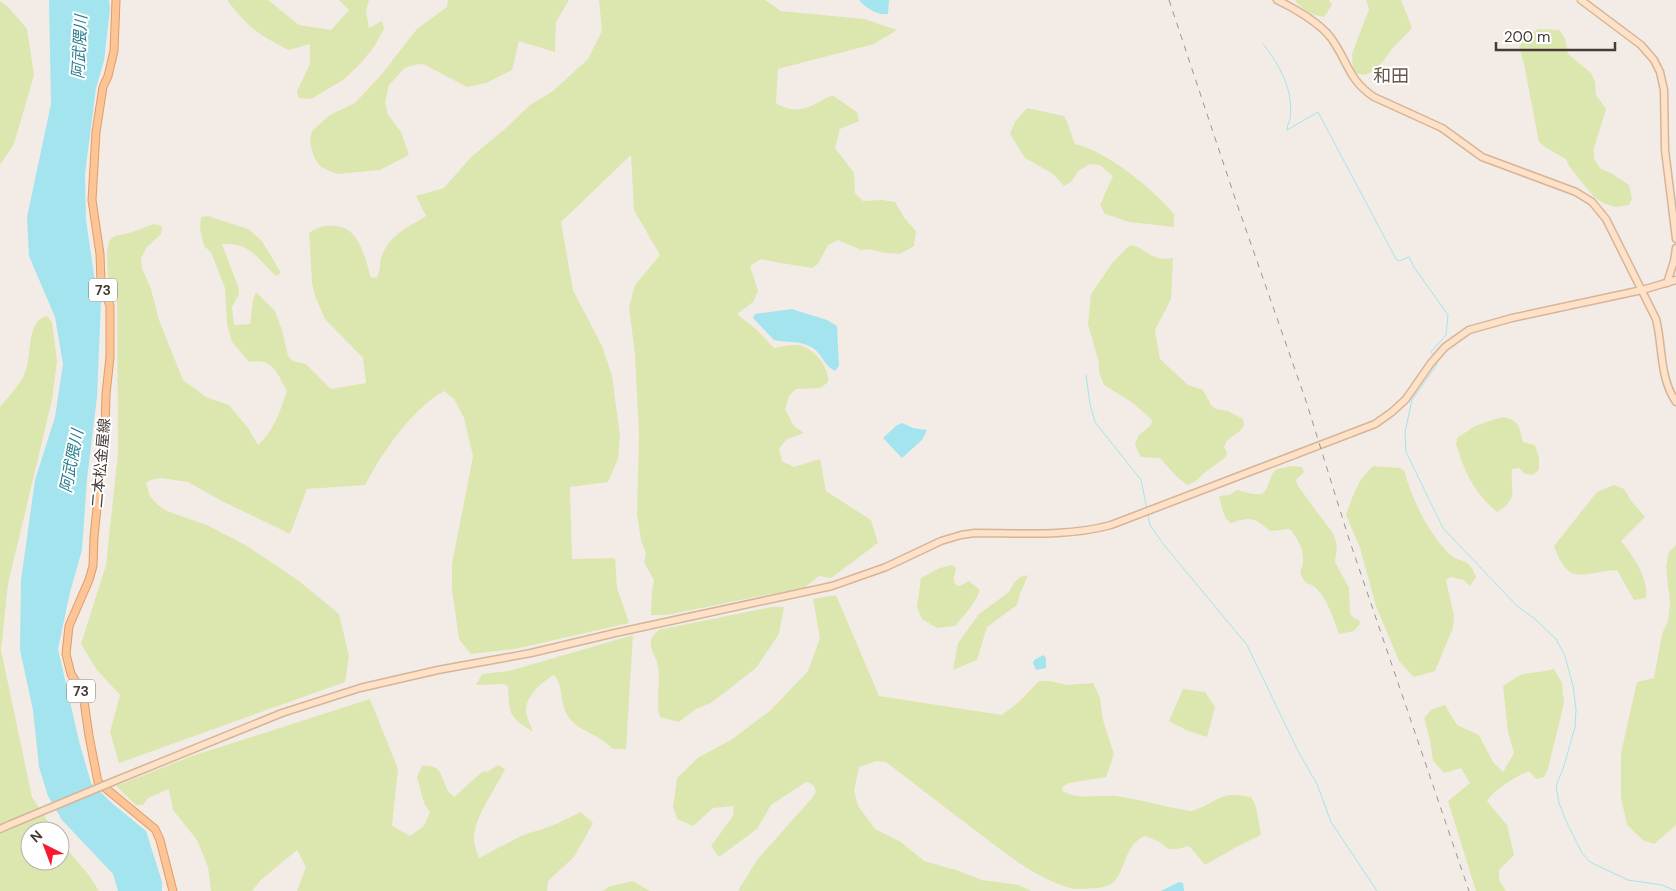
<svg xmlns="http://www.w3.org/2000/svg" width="1676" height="891" font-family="'DM Sans','Noto Sans JP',sans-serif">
  <rect width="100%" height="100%" fill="#f3ece6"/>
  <g fill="#dce7af">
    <path d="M 227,0 L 268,0 L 299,25 L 331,30 L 349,10 L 339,0 L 369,0 L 366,11 L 369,28 L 382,21 L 384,29 L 374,47 L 360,64 L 343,80 L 311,99 L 298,98 L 297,91 L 310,64 L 310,44 L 289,50 C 258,35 248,27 227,0 Z"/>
    <polygon points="448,0 569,0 556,22 555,52 519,41 512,70 486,83 467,87 423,64 413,65 405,68 389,85 385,102 388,115 401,132 409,155 380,170 337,174 321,167 314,157 310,142 311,135 312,131 330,115 355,103 381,75 417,29 447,7"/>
    <path d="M 599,0 L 765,0 L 781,11 L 864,19 L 897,30 L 874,44 L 778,69 L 776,103 C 798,117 811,106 832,95 L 857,112 L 859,121 L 840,129 L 835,148 L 854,173 L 855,193 L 863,201 L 882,200 L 895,202 L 905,219 L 916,231 L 914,246 L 900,254 L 885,253 L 869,249 L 861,250 L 838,240 L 828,245 L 818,264 L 812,268 L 775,262 L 761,259 L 750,266 L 758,291 L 753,302 L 737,314 L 757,330 L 774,348 C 782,347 791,344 798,345 C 813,347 830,367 828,382 L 821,388 L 796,389 L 789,396 L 785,409 L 794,426 L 804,433 L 787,439 L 779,449 L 782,461 L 794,467 L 820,459 L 826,491 L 871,520 L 878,543 L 831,578 L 819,576 L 803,589 L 760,596 L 667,615 L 651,615 L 652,590 L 654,580 L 644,562 L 646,554 L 641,540 L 637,514 L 639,433 L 635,355 L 629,307 L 635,285 L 660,255 L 634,210 L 631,155 L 561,222 L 573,290 L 602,346 L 612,375 L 620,436 L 618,459 L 608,482 L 570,487 L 572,559 L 615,558 L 617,588 L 629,623 L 515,649 L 471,654 L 459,639 L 452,589 L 452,564 L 473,456 L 464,418 L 454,399 L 444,391 C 412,409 382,453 365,485 L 307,489 L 290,534 L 222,501 L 188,482 L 161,478 L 151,480 L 146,483 L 150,496 L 158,505 L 167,511 L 209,526 L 247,546 L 299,581 L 339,614 L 349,656 L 345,682 L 119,763 L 110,732 L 120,695 L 97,670 L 81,644 L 106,565 L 118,453 L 117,300 L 108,279 L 107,253 L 109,241 L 114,236 L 129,233 L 154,224 L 162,226 L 161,234 L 146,248 L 141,259 L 142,268 L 151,289 L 159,320 L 183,380 L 206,397 L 229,405 L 248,428 L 258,445 C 274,431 280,411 287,391 C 276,372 274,358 249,362 L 232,342 L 227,324 L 225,288 L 211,252 L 204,246 L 200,229 L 201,217 L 208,216 L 248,229 L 262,241 L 281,273 L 276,276 C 259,260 250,242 222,244 L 238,286 L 239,294 L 232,307 L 234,325 L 250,324 L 253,299 L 256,292 L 275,311 L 282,330 L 288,356 L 293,361 L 306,364 L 331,389 L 366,383 L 363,358 L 325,319 L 315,296 L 312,283 L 309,233 C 318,227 324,225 335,226 C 360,227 365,259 371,278 L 377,277 C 381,270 379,262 382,255 C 392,233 407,228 426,216 L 416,196 L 444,188 L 471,157 L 506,128 L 530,105 L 553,91 L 588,59 L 602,31 Z"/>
    <path d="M 1295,0 L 1329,0 L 1332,5 L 1324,17 C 1312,15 1302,10 1295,0 Z"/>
    <polygon points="1366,0 1401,0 1412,28 1392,49 1377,69 1365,75 1353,73 1352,54 1369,9"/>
    <polygon points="0,1 8,7 27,29 34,75 14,144 0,165"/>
    <polygon points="1538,29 1559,30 1565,38 1568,54 1591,73 1595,82 1596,95 1606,109 1594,148 1594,159 1601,169 1611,173 1629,185 1632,199 1629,205 1615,207 1603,203 1594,197 1569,166 1566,159 1548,149 1539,142 1524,64 1519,47 1525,38"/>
    <path d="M 1027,108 L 1064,116 C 1069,125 1071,134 1075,144 C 1107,151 1153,189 1174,214 L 1174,227 L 1129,222 L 1105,214 L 1100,205 L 1113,176 L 1100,165 L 1090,164 L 1078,171 L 1072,181 L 1064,186 L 1053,174 L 1025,158 L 1010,134 L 1015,122 Z"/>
    <path d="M 1130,245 C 1148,248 1149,262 1173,258 L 1171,299 L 1155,330 L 1160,359 L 1188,385 L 1203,390 L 1211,405 L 1216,409 L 1228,411 L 1243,419 L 1244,426 C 1239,435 1227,436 1224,447 L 1227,453 L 1226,457 L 1204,473 L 1196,481 L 1187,485 L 1176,476 L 1160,458 L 1141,457 L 1135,445 L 1138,436 L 1151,425 L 1152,420 L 1133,403 L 1104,385 L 1099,372 L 1099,363 L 1088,324 L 1091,294 L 1113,262 Z"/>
    <path d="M 47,316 L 52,322 L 57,361 L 52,400 L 8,584 L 1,650 L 32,797 L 54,831 L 30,831 L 30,861 L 60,861 L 60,841 L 88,874 L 99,891 L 0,891 L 0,407 C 8,397 19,386 24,375 C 33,357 25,321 47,316 Z"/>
    <path d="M 1502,417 C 1520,420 1519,426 1523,442 L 1535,445 L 1539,458 L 1539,470 L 1533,475 L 1525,474 L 1519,468 L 1512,469 C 1510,491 1520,498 1497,512 C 1473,492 1465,472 1456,444 L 1457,438 L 1475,426 Z"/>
    <path d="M 1292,466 L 1302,467 L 1304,472 L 1296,480 L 1298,486 L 1334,535 L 1337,546 L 1335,562 L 1349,588 L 1350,614 L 1355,619 L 1359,620 L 1360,624 L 1354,631 L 1339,634 C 1334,620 1324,586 1306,583 C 1295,567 1304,572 1303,558 C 1303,547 1296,537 1290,529 L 1270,531 C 1254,518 1253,516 1231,523 C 1223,518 1222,506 1219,496 L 1229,495 L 1237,490 L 1253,494 L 1262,494 C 1271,486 1269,474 1276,470 C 1280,468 1287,467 1292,466 Z"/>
    <path d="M 1373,466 L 1400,468 L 1404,470 C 1412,500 1427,530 1448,553 C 1459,564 1468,555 1476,577 L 1470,586 L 1464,580 L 1450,577 L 1446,580 L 1454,616 L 1453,628 L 1435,671 L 1414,677 L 1399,661 L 1376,606 L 1360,548 L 1346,515 L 1352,498 L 1361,479 Z"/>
    <path d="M 1614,485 L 1624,489 L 1632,502 L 1645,517 L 1621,541 C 1633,555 1649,579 1646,598 L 1634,600 L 1617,570 C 1583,572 1569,588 1554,546 L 1597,492 Z"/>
    <polygon points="1676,545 1676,825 1654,844 1643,840 1627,825 1621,798 1621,753 1637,682 1654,678 1662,634 1668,621 1670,604 1666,566 1669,552"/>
    <path d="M 952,565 L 956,568 C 955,575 951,583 959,586 L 969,581 L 980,590 C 975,604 964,615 955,626 L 937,628 L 922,619 L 917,607 L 921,578 L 940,568 Z"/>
    <polygon points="1028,575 1020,594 1017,605 987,627 977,660 953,670 958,643 979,614 1009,592 1014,583 1020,577"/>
    <path d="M 836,595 L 879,696 L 1002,715 L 1020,701 L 1039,681 L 1049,681 L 1067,685 L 1093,683 L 1100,698 L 1103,720 L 1114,754 L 1106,777 L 1069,783 L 1063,786 L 1062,791 C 1079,800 1097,795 1115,796 C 1141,799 1166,808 1191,811 C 1205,808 1216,797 1230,795 C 1236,794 1244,796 1251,797 L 1256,806 L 1261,835 L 1238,846 L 1205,865 L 1189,846 L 1177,849 L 1168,849 L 1160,842 L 1145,836 C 1120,846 1128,881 1104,887 C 1098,888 1077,890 1070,888 C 1033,877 1001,850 971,827 C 942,805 914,784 886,762 L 876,761 L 859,767 L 854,791 L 858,806 L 875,829 L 901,842 L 924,861 L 956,870 L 982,880 L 1019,885 L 1031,891 L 738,891 L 757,860 L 812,798 L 816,792 C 815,786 812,783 806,782 L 771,805 L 757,829 L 719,857 L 711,846 L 733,816 L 734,806 L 713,808 L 693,826 L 677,819 L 673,807 L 677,778 L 699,757 L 731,740 L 771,710 L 808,671 L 820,638 L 813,599 Z"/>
    <path d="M 772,607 L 784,607 L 779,634 L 756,668 L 711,703 L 694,710 L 679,722 L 660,717 C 655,701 661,683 658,666 C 657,658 649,649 651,640 C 652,637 656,633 658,630 Z"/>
    <path d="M 633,635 L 626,749 L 613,749 C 608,745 603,740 597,737 C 587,731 577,728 570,719 C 559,706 564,685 554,675 C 542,682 525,696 526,712 C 527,719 531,726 533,732 C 507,715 510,715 508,686 L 503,684 L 476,685 L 482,674 L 509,671 Z"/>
    <path d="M 1554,669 L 1562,683 L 1564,703 L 1548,769 L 1544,777 L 1536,779 L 1529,771 C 1515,777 1495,789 1487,801 L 1507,825 L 1514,855 L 1499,870 L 1499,880 L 1506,891 L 1476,891 L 1448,801 L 1470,783 L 1461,768 L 1444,773 L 1433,761 L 1430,740 L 1424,718 L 1432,709 L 1445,705 L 1457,725 L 1479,735 L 1493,762 L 1503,772 L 1514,753 L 1508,732 L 1503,686 L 1522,674 L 1545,671 Z"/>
    <polygon points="1183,689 1205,692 1215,707 1207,737 1188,731 1169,721"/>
    <path d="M 370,699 L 398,769 L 392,826 L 410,836 L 424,826 L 430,812 L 424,803 L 417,777 L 422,766 C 448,764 438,784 454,797 L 483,771 L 487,772 L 498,765 L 505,769 C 496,789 474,817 474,839 C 474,845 477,852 479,858 L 521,836 L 554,825 L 581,812 L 593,823 L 574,857 L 548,881 L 547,891 L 297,891 L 306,867 L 297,850 L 261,880 L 252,891 L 211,891 L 208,867 L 197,840 L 173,810 L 169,789 L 148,798 L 143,805 L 136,805 L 116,786 L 192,756 Z"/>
    <polygon points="633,881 650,891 603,891 610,886"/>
  </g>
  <g fill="#a3e4ef">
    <polygon points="49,0 109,0 110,9 104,61 96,88 85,174 86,220 94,275 101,301 97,397 87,479 82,550 70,592 58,649 79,741 91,783 113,804 146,831 162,882 162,891 118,891 113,874 62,820 48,796 39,767 33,710 20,650 21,580 35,480 55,417 63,364 55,317 29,256 27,217 51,104"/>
    <path d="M 859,0 L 889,0 L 888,14 C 878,16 866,8 859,0 Z"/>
    <path d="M 792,309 L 827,320 L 837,326 L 839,366 L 835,371 C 825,367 822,354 813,348 C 800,340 787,343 774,340 L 753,318 L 755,314 Z"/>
    <polygon points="902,423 913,428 927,430 922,440 902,458 883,438 897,425"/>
    <polygon points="1043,655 1046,658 1046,668 1036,670 1033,663 1034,660"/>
    <polygon points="1179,882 1183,883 1184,891 1161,891"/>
  </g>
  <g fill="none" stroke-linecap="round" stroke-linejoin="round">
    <g stroke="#a3e4ef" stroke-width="1">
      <path d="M 1263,44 C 1280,65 1294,91 1290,119 C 1289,122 1287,126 1287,130 L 1318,112 L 1396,259 L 1399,261 L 1409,257 L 1414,267 L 1448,315 L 1446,335 L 1431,352 L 1435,356"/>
      <polyline points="1437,359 1438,361 1436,366 1412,400 1405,432 1406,452 1443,528 1517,606 1535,619 1556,639 1565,656 1573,686 1576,709 1575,727 1571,741 1564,766 1556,786 1559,803 1567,823 1582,853 1590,862 1628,880 1662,885 1676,891"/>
      <polyline points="1086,375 1090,404 1095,422 1141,480 1147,509"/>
      <polyline points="1148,515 1150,525 1164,545 1247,645 1298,751 1317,784 1331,822 1377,891"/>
    </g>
    <g stroke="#d5b599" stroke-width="9">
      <g id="secondary">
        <path d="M 1277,0 C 1294,8 1320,23 1331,38 C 1348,61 1348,80 1374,97 L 1442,128 L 1482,157 L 1576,192 L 1592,202 L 1606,219 L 1656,319 C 1663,346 1659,377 1676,402"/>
        <polyline points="1581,0 1641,45 1654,60 1660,72 1664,90 1665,150 1676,239"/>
        <polyline points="1667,283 1674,261 1676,248"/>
        <path d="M 117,780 L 282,713 L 360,688 L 438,670 L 531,653 L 615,633 L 832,586 L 886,567 L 941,541 L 961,535 L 975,533 C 1020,533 1067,537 1111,525 L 1375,424 L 1392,412 L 1406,399 L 1431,363 L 1445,347 L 1469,330 L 1512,318 L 1642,290 L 1676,280"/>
        <polyline points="0,829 9,825"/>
      </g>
    </g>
    <g stroke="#e29c65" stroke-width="9">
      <polyline id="primary" points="116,0 114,51 108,76 103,87 96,132 92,200 100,254 101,282 110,306 110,357 106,394 105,429 94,537 93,566 89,580 69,626 66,654 71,674 80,688 84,701 89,736 98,782 155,829 160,840 173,891"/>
    </g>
    <use href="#secondary" stroke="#fee1c6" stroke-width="6"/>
    <use href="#primary" stroke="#fdc496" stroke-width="7"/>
    <polyline stroke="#969696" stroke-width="1" stroke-dasharray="6 6" stroke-linecap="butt" points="1169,0 1237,204 1306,401 1349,539 1469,891"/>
    <g stroke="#d5b599" stroke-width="9" stroke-linecap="butt">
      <polyline id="secondary-bridge" points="9,825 117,780"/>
    </g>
    <use href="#secondary-bridge" stroke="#fee1c6" stroke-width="6"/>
  </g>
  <g text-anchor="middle" stroke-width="4" stroke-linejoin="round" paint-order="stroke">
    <g fill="#fff" stroke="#7e7672" stroke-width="1">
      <rect x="89" y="278.5" width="28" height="23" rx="4"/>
      <rect x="67" y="679.5" width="28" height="23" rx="4"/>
    </g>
    <g font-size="14" font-weight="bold" fill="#463b36">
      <text x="103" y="295">73</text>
      <text x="81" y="696">73</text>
    </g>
    <g font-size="15" fill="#463b36" stroke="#fff">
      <text transform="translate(101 463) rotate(-85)" y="5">二本松金屋線</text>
    </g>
    <g font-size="16" font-style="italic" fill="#2a7f90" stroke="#fff">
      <text transform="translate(79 47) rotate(-87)" y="6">阿武隈川</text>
      <text transform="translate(71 461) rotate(-79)" y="6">阿武隈川</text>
    </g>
    <g font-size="18" fill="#68564d" stroke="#fff">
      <text x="1391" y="82">和田</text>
    </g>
  </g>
  <g transform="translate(45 846) rotate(318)"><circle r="24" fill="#ffffff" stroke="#b5b1af"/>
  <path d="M0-4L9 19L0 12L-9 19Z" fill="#f71a32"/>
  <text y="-8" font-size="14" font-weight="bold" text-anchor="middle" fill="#463b36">N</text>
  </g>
  <path d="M1496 42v8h119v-8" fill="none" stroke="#463b36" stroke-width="2.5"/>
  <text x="1504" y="42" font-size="15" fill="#463b36" stroke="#ffffff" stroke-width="4" paint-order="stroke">200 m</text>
</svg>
